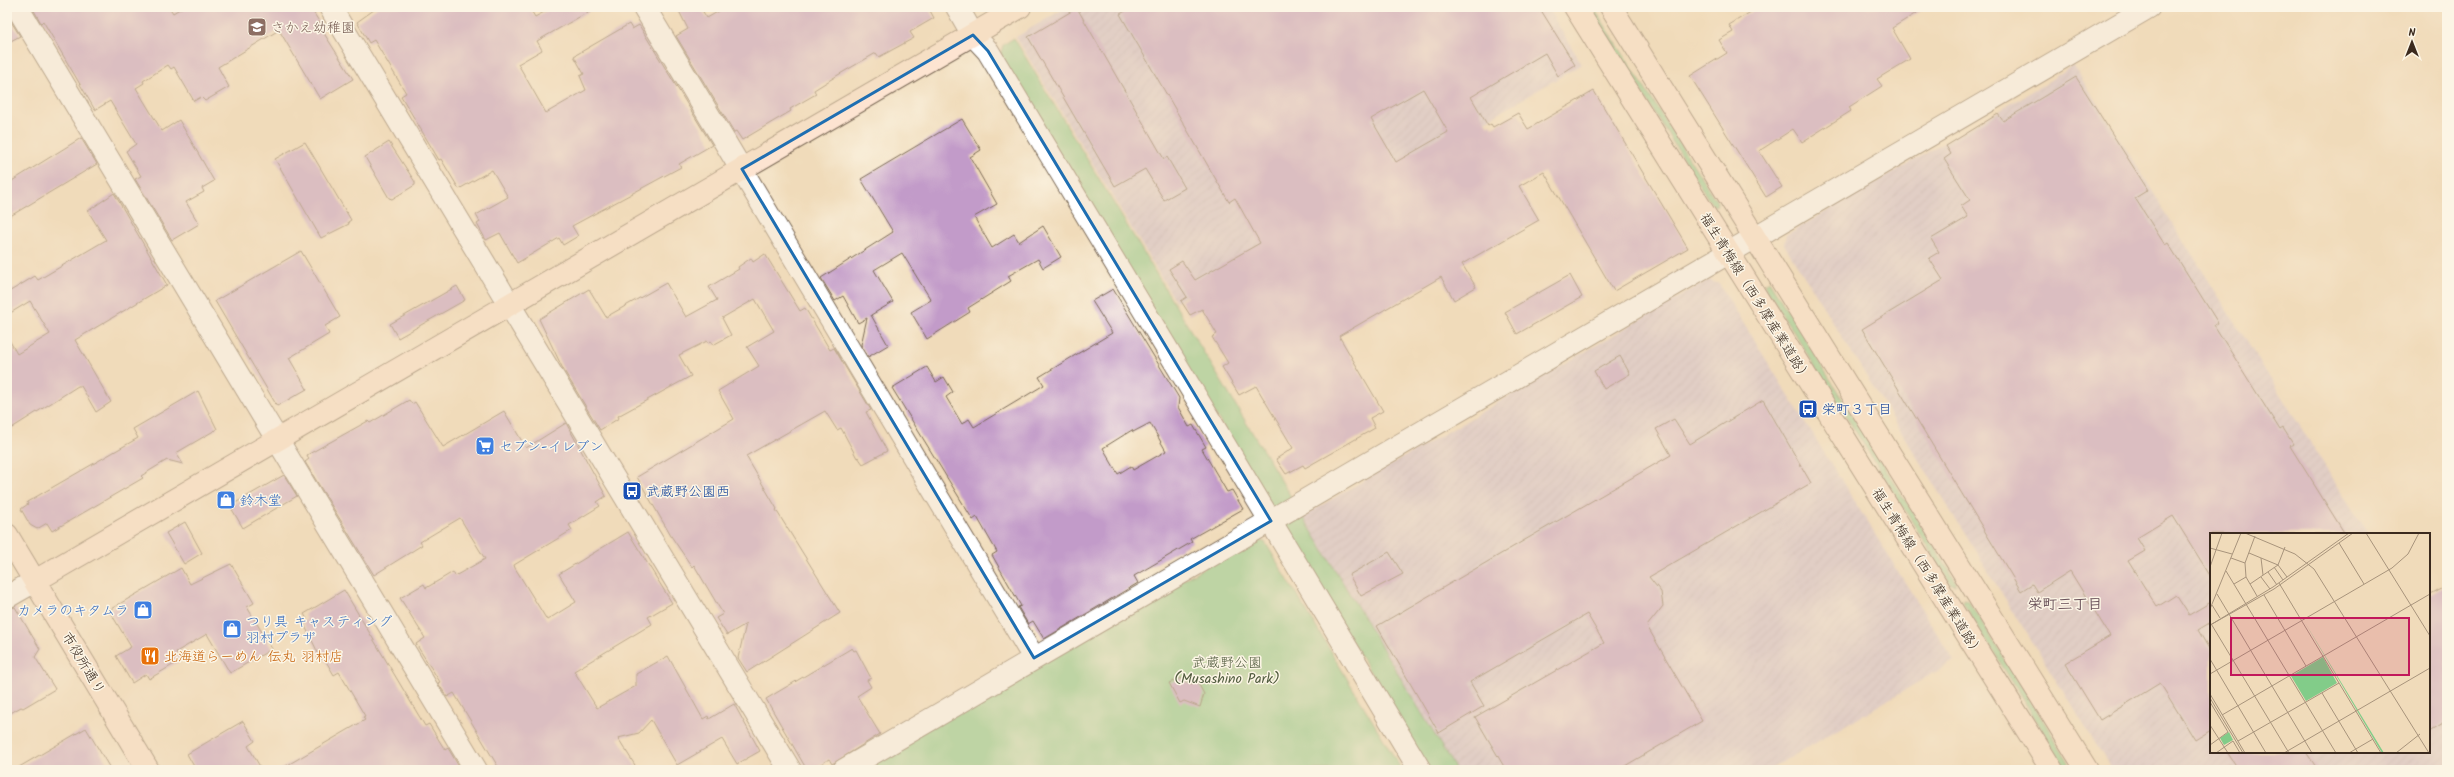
<svg xmlns="http://www.w3.org/2000/svg" width="2454" height="777" font-family="Kalam,'Klee One',sans-serif">
  <defs>
    <pattern id="industrial-furrows" width="10" height="10" patternUnits="userSpaceOnUse"><rect width="10" height="10" fill="#cebed2"/><path d="M-1 1l2-2M0 10L10 0M9 11l2-2" fill="none" stroke="#b2a3b4"/></pattern>
  </defs>
  <rect width="100%" height="100%" fill="#fcf5e5"/>
  <filter id="ink" filterUnits="userSpaceOnUse"><feTurbulence type="fractalNoise" baseFrequency=".025" numOctaves="2"/><feDisplacementMap in="SourceGraphic" scale="8" xChannelSelector="R" yChannelSelector="G"/><feConvolveMatrix kernelMatrix="1 2 1 2 8 2 1 2 1" color-interpolation-filters="sRGB"/></filter>
  <filter id="wash" filterUnits="userSpaceOnUse"><feTurbulence type="fractalNoise" baseFrequency=".012" numOctaves="4" result="noise"/><feDisplacementMap in="SourceGraphic" scale="16" xChannelSelector="R" yChannelSelector="G"/><feGaussianBlur stdDeviation="0.9" result="paint"/><feColorMatrix in="noise" values="0 0 0 0 0 0 0 0 0 0 0 0 0 0 0 0 0 1.4 0 .05"/><feComposite in="paint" operator="in"/></filter>
  <g filter="url(#wash)">
    <rect width="100%" height="100%" fill="#f0dbba"/>
    <g fill="url(#industrial-furrows)">
      <polygon points="1067,7 1547,7 1582,64 1176,302 1016,37"/>
      <polygon points="2073,65 2368,534 2211,534 2211,752 2429,752 2429,631 2447,660 2447,770 2112,770 1784,244 1786,235 2043,85"/>
      <polygon points="1708,280 1719,284 1954,661 1769,770 1456,770 1303,516"/>
    </g>
    <g fill="#82cc89" stroke="#5e7b54">
      <polygon points="1595,10 1717,202 1716,206 1712,205 1593,14"/>
      <polygon points="1014,38 1456,770 1429,770 1000,56 1003,45"/>
      <polygon points="1769,281 1956,582 1956,585 1951,584 1764,285"/>
      <polygon points="1251,540 1265,542 1402,770 857,770"/>
      <polygon points="1964,599 1968,600 2074,770 2067,770 1963,603"/>
    </g>
    <g id="blocks">
      <g fill="#c29bc9" fill-rule="evenodd">
        <polygon points="32,7 169,7 173,13 183,7 310,7 320,23 318,24 353,79 320,99 279,30 218,67 229,87 205,101 201,97 194,101 174,67 171,69 168,65 143,81 144,83 136,88 162,131 179,120 214,181 202,188 204,192 186,202 199,224 172,240 135,179 141,176 126,151 136,144 110,101 95,110 43,21 41,23"/>
        <polygon points="378,7 529,7 535,17 553,7 597,7 537,41 542,50 518,64 546,113 586,90 580,76 584,74 574,56 629,24 632,29 639,25 712,145 679,164 681,167 572,226 578,236 563,245 559,238 517,263 500,233 486,240 477,224 480,222 476,215 508,197 492,170 459,189 441,159 439,160 401,96 406,93 374,40 369,43 357,22"/>
        <polygon points="677,7 700,7 707,18 726,7 928,7 934,18 910,32 914,38 879,57 876,53 838,75 814,90 816,94 790,109 791,111 742,140 736,131 734,132 676,36 688,29"/>
        <path d="M 1133,7 L 1539,7 L 1575,65 L 1558,76 L 1545,53 L 1471,97 L 1488,126 L 1491,124 L 1493,127 L 1518,113 L 1528,129 L 1594,91 L 1688,248 L 1614,291 L 1544,172 L 1519,186 L 1539,220 L 1462,264 L 1476,287 L 1454,300 L 1441,277 L 1339,336 L 1383,411 L 1370,418 L 1375,428 L 1305,468 L 1303,465 L 1286,474 L 1276,459 L 1293,448 L 1256,386 L 1239,395 L 1222,367 L 1228,363 L 1212,337 L 1217,334 L 1202,309 L 1190,315 L 1181,301 L 1187,297 L 1169,269 L 1182,261 L 1195,280 L 1260,243 L 1235,198 L 1229,202 L 1120,14 ZM 1423,89 L 1448,132 L 1396,162 L 1371,119 Z"/>
        <polygon points="1759,7 1926,7 1892,28 1910,59 1877,79 1882,86 1849,107 1851,111 1802,142 1793,129 1759,151 1782,187 1766,197 1690,76 1727,53 1719,40 1733,32 1729,25"/>
        <polygon points="1077,8 1164,159 1167,157 1185,188 1164,200 1145,169 1115,186 1028,37"/>
        <polygon points="7,15 20,36 7,43"/>
        <polygon points="2076,77 2148,190 2135,198 2165,245 2168,243 2218,323 2214,325 2280,430 2283,428 2293,444 2290,446 2345,534 2211,534 2211,577 2173,516 2137,538 2145,551 2128,561 2157,607 2176,595 2189,615 2211,602 2211,622 2198,630 2211,652 2211,730 2195,740 2160,683 2100,720 2065,663 2110,636 2070,571 2037,592 2032,584 2021,591 1862,329 1943,280 1929,258 1939,252 1931,239 1968,217 1961,206 1970,200 1944,159 1951,154 1946,146 1998,114 2003,121"/>
        <polygon points="962,119 981,150 970,157 997,204 974,217 992,248 1014,234 1019,242 1043,226 1061,257 1043,268 1038,259 1008,276 1011,281 968,308 970,312 927,339 911,312 931,300 902,253 874,270 893,302 871,315 888,345 868,357 861,345 867,318 858,323 843,296 835,301 821,278 893,232 861,179"/>
        <polygon points="81,138 97,164 7,218 7,184"/>
        <polygon points="305,142 351,220 348,222 349,224 321,238 275,159"/>
        <polygon points="389,142 415,182 415,185 392,199 389,198 365,157"/>
        <polygon points="114,193 167,285 75,340 111,402 96,412 81,386 78,386 7,431 7,336 17,354 50,334 30,301 7,315 7,293 35,276 38,280 106,240 88,211"/>
        <polygon points="301,251 340,317 325,326 329,334 289,358 307,389 277,406 215,301"/>
        <polygon points="765,254 800,311 805,308 830,350 834,348 871,410 866,412 887,451 863,464 858,457 857,458 841,428 837,430 825,411 746,456 777,509 776,510 840,613 747,672 738,658 746,624 727,635 716,618 723,614 694,565 692,567 671,536 637,477 734,419 718,391 759,366 747,347 774,331 755,299 722,318 731,335 713,345 711,341 708,343 707,341 679,355 691,376 618,416 619,418 600,430 563,369 539,319 589,289 606,317 666,283 686,317 717,300 709,287 739,269 738,267 751,258 753,262"/>
        <polygon points="1570,275 1582,297 1517,334 1505,312"/>
        <polygon points="457,286 465,300 398,338 390,324"/>
        <path d="M 1113,289 L 1179,398 L 1178,407 L 1189,427 L 1193,425 L 1206,447 L 1202,449 L 1227,492 L 1232,490 L 1243,509 L 1190,539 L 1192,542 L 1134,576 L 1138,583 L 1044,639 L 1033,621 L 1028,624 L 1018,607 L 1021,606 L 992,555 L 997,552 L 977,517 L 973,520 L 892,388 L 927,367 L 936,382 L 944,377 L 953,392 L 946,397 L 962,424 L 969,419 L 974,427 L 1044,385 L 1039,377 L 1112,333 L 1092,301 ZM 1150,423 L 1166,451 L 1133,470 L 1131,466 L 1118,474 L 1103,448 L 1132,430 L 1133,432 Z"/>
        <polygon points="1620,356 1630,374 1604,389 1594,371"/>
        <polygon points="198,391 217,429 176,453 183,464 167,460 141,476 143,478 52,531 47,523 37,529 30,525 21,509 28,504 27,502 138,438 133,429"/>
        <polygon points="409,400 412,404 415,402 443,447 504,411 526,448 566,423 606,496 597,502 600,506 569,525 572,530 514,565 515,568 547,620 576,602 559,574 628,532 672,603 648,617 652,624 574,671 597,708 636,686 636,674 668,656 703,719 708,716 709,719 734,704 760,751 737,764 722,739 677,765 651,720 639,733 618,738 638,770 500,770 454,693 447,697 438,683 440,682 416,644 425,638 400,598 424,584 426,588 453,572 455,576 485,559 460,518 420,542 422,545 374,575 305,462 309,459 307,455 368,421 370,423"/>
        <polygon points="1763,400 1811,483 1649,577 1661,592 1663,606 1647,626 1702,721 1618,770 1506,770 1475,717 1604,643 1587,614 1470,682 1484,706 1439,733 1377,626 1671,455 1656,429 1674,419 1690,444"/>
        <polygon points="284,475 297,496 243,528 230,506"/>
        <polygon points="185,522 202,553 184,564 166,533"/>
        <polygon points="1389,552 1403,574 1361,596 1349,575"/>
        <polygon points="231,564 254,603 247,607 272,649 230,673 207,634 176,652 181,660 149,679 146,674 132,683 116,656 131,647 109,610 181,568 190,584"/>
        <polygon points="2447,586 2447,721 2429,732 2429,596"/>
        <polygon points="344,590 425,726 429,724 445,750 448,748 461,770 279,770 365,720 363,717 365,716 339,672 334,675 324,658 321,659 303,622 307,619 304,614"/>
        <polygon points="15,607 40,649 35,657 55,689 23,708 21,707 7,715 7,609"/>
        <polygon points="852,648 854,651 856,650 871,678 867,680 871,687 857,696 880,734 832,764 829,759 811,770 807,770 766,699"/>
        <polygon points="1181,678 1192,684 1197,681 1204,694 1200,707 1184,701 1180,703 1169,683"/>
        <polygon points="243,721 255,741 248,746 262,770 196,770 187,754"/>
        <polygon points="86,728 111,770 14,770"/>
        <polygon points="2227,752 2306,752 2318,770 2239,770"/>
      </g>
    </g>
  </g>
  <g filter="url(#ink)">
    <use href="#blocks" fill-opacity="0" stroke="#7a6855" stroke-width="1"/>
    <g fill="none" stroke-linecap="round" stroke-linejoin="round">
      <g stroke="#7a6855" stroke-width="24">
        <g id="street">
          <polyline points="17,7 476,770"/>
          <polyline points="330,7 790,770"/>
          <polyline points="644,7 1034,658"/>
          <polyline points="957,7 973,35 988,51 1420,770"/>
          <polyline points="7,597 35,581"/>
          <polyline points="844,770 2149,7"/>
        </g>
      </g>
      <g stroke="#7a6855" stroke-width="24">
        <g id="secondary">
          <polyline points="1575,7 2052,770"/>
          <polyline points="1611,7 2087,770"/>
          <polyline points="7,535 148,770"/>
          <polyline points="35,581 1020,7"/>
        </g>
      </g>
      <use href="#street" stroke="#fff" stroke-width="22"/>
      <use href="#secondary" stroke="#fde4d1" stroke-width="22"/>
    </g>
  </g>
  <path d="M0 0H2454V777H0ZM 973,35 L 988,51 L 1271,521 L 1034,658 L 742,169 Z" fill="#f0dbba" fill-opacity=".55" fill-rule="evenodd"/>
  <path fill="none" stroke="#1f6fb2" stroke-width="3" stroke-linejoin="round" d="M 973,35 L 988,51 L 1271,521 L 1034,658 L 742,169 Z"/>
  <defs>
    <g id="school-square" transform="scale(1)"><rect x="-9" y="-9" width="18" height="18" rx="4" fill="#8d6e63" stroke="#fcf5e5"/><path d="M0-5L7-2L0 1L-7-2ZM-4 1L0 2.5L4 1V4Q0 6-4 4Z" fill="#fff"/></g>
    <g id="bus-square" transform="scale(1)"><rect x="-9" y="-9" width="18" height="18" rx="4" fill="#1a4fb4" stroke="#fcf5e5"/><path d="M-5-6H5V4H4V6H2V4H-2V6H-4V4H-5ZM-3.5-4V0h7V-4ZM-3.5 1.2v1.5H-2V1.2ZM2 1.2v1.5H3.5V1.2Z" fill="#fff"/></g>
    <g id="supermarket-square" transform="scale(1)"><rect x="-9" y="-9" width="18" height="18" rx="4" fill="#3f7fe0" stroke="#fcf5e5"/><path d="M-6-5.5h2.5l.6 2H6L4.5 2H-2.5L-4.4-4H-6ZM-1.5 3.2a1.3 1.3 0 1 0 .1 0ZM3 3.2a1.3 1.3 0 1 0 .1 0Z" fill="#fff"/></g>
    <g id="shop-square" transform="scale(1)"><rect x="-9" y="-9" width="18" height="18" rx="4" fill="#3f7fe0" stroke="#fcf5e5"/><path d="M-5-2.5h2.3a2.7 3.5 0 0 1 5.4 0H5L5.5 6h-11ZM-1.5-2.5h3a1.5 2.3 0 0 0-3 0Z" fill="#fff"/></g>
    <g id="restaurant-square" transform="scale(1)"><rect x="-9" y="-9" width="18" height="18" rx="4" fill="#e8710a" stroke="#fcf5e5"/><path d="M-5-6h1v4h1v-4h1v4h1v-4h1v5L-1.5 .5V6h-2V.5L-5-1ZM5-6V6H3V1.5H1.5Q1.5-4 5-6Z" fill="#fff"/></g>
  </defs>
  <g fill-rule="evenodd">
    <use href="#school-square" x="257" y="27"/>
    <use href="#bus-square" x="1808" y="409"/>
    <use href="#supermarket-square" x="485" y="446"/>
    <use href="#bus-square" x="632" y="491"/>
    <use href="#shop-square" x="226" y="500"/>
    <use href="#shop-square" x="143" y="610"/>
    <use href="#shop-square" x="232" y="629"/>
    <use href="#restaurant-square" x="150" y="656"/>
  </g>
  <g text-anchor="middle" stroke-width="3" stroke-linejoin="round" paint-order="stroke">
    <g font-size="14" fill="#785e54" stroke="#fcf5e5" text-anchor="start">
      <text x="271" y="32">さかえ幼稚園</text>
    </g>
    <g font-size="14" fill="#3b2a1e" stroke="#fcf5e5">
      <text transform="translate(1756 297) rotate(58)" y="5">福生青梅線（西多摩産業道路）</text>
      <text transform="translate(1928 572) rotate(58)" y="5">福生青梅線（西多摩産業道路）</text>
      <text transform="translate(84 663) rotate(59)" y="5">市役所通り</text>
    </g>
    <g font-size="14" fill="#164399" stroke="#fcf5e5" text-anchor="start">
      <text x="1822" y="414">栄町３丁目</text>
      <text x="646" y="496">武蔵野公園西</text>
    </g>
    <g font-size="14" fill="#366cbe" stroke="#fcf5e5" text-anchor="start">
      <text x="499" y="451">セブン-イレブン</text>
      <text x="240" y="505">鈴木堂</text>
      <text x="129" y="615" text-anchor="end">カメラのキタムラ</text>
      <text x="246" y="626">つり具 キャスティング<tspan x="246" dy="16">羽村プラザ</tspan></text>
    </g>
    <g font-size="14" fill="#c56008" stroke="#fcf5e5" text-anchor="start">
      <text x="164" y="661">北海道らーめん 伝丸 羽村店</text>
    </g>
    <g font-size="14" fill="#505b3e" stroke="#fcf5e5">
      <text x="1227" y="667">武蔵野公園<tspan x="1227" dy="16">(Musashino Park)</tspan></text>
    </g>
    <g font-size="15" font-weight="bold" fill="#6a525a" stroke="#fcf5e5">
      <text x="2065" y="609">栄町三丁目</text>
    </g>
  </g>
  <g transform="translate(2210 533)">
    <rect width="220" height="220" fill="#f0dbba"/>
    <path d="M 94,88 L 174,220 L 172,220 ZM 113,124 L 127,150 L 96,168 L 81,143 ZM 19,199 L 23,207 L 14,212 L 10,205 Z" fill="#82cc89"/>
    <path fill="none" stroke="#a8947c" stroke-width="1" d="M 35,0 L 85,21 L 104,36 L 219,220M 156,0 L 220,103M 45,3 L 35,30 L 36,44 L 47,63M 129,10 L 154,51M 0,15 L 22,21M 39,20 L 68,32 L 77,44M 21,25 L 35,30M 51,25 L 53,42M 0,34 L 12,0M 64,34 L 73,47M 16,38 L 126,220M 58,39 L 67,52M 51,44 L 60,56M 69,50 L 171,220M 24,51 L 36,44M 40,51 L 68,32 L 75,14M 7,61 L 102,220M 54,62 L 96,133M 2,72 L 10,85M 0,76 L 31,0M 0,89 L 79,220M 2,91 L 64,56 L 143,0M 2,91 L 63,54 L 139,0M 0,126 L 56,220M 0,141 L 182,35 L 198,21 L 209,0M 112,160 L 148,220M 0,161 L 35,220M 0,165 L 33,220M 0,169 L 18,199 L 0,212M 12,182 L 220,61M 0,192 L 18,220M 28,208 L 129,150M 6,220 L 23,208 L 30,220M 74,220 L 220,135M 139,220 L 163,206M 186,220 L 210,201"/>
    <path fill="#c2185b" fill-opacity="0.15" stroke="#c2185b" stroke-width="2" d="M 21,85 L 199,85 L 199,142 L 21,142 Z"/>
    <rect width="220" height="220" fill="none" stroke="#3b2a1e" stroke-width="2"/>
  </g>
  <rect width="2454" height="777" fill="none" stroke="#fcf5e5" stroke-width="24"/>
  <g transform="translate(2412 42)" stroke="#fcf5e5" stroke-width="3" paint-order="stroke">
  <path d="M0-3L7 15L0 10L-7 15Z" fill="#3b2a1e"/>
  <text y="-6" font-size="11" font-weight="bold" text-anchor="middle" fill="#3b2a1e">N</text>
  </g>
</svg>
